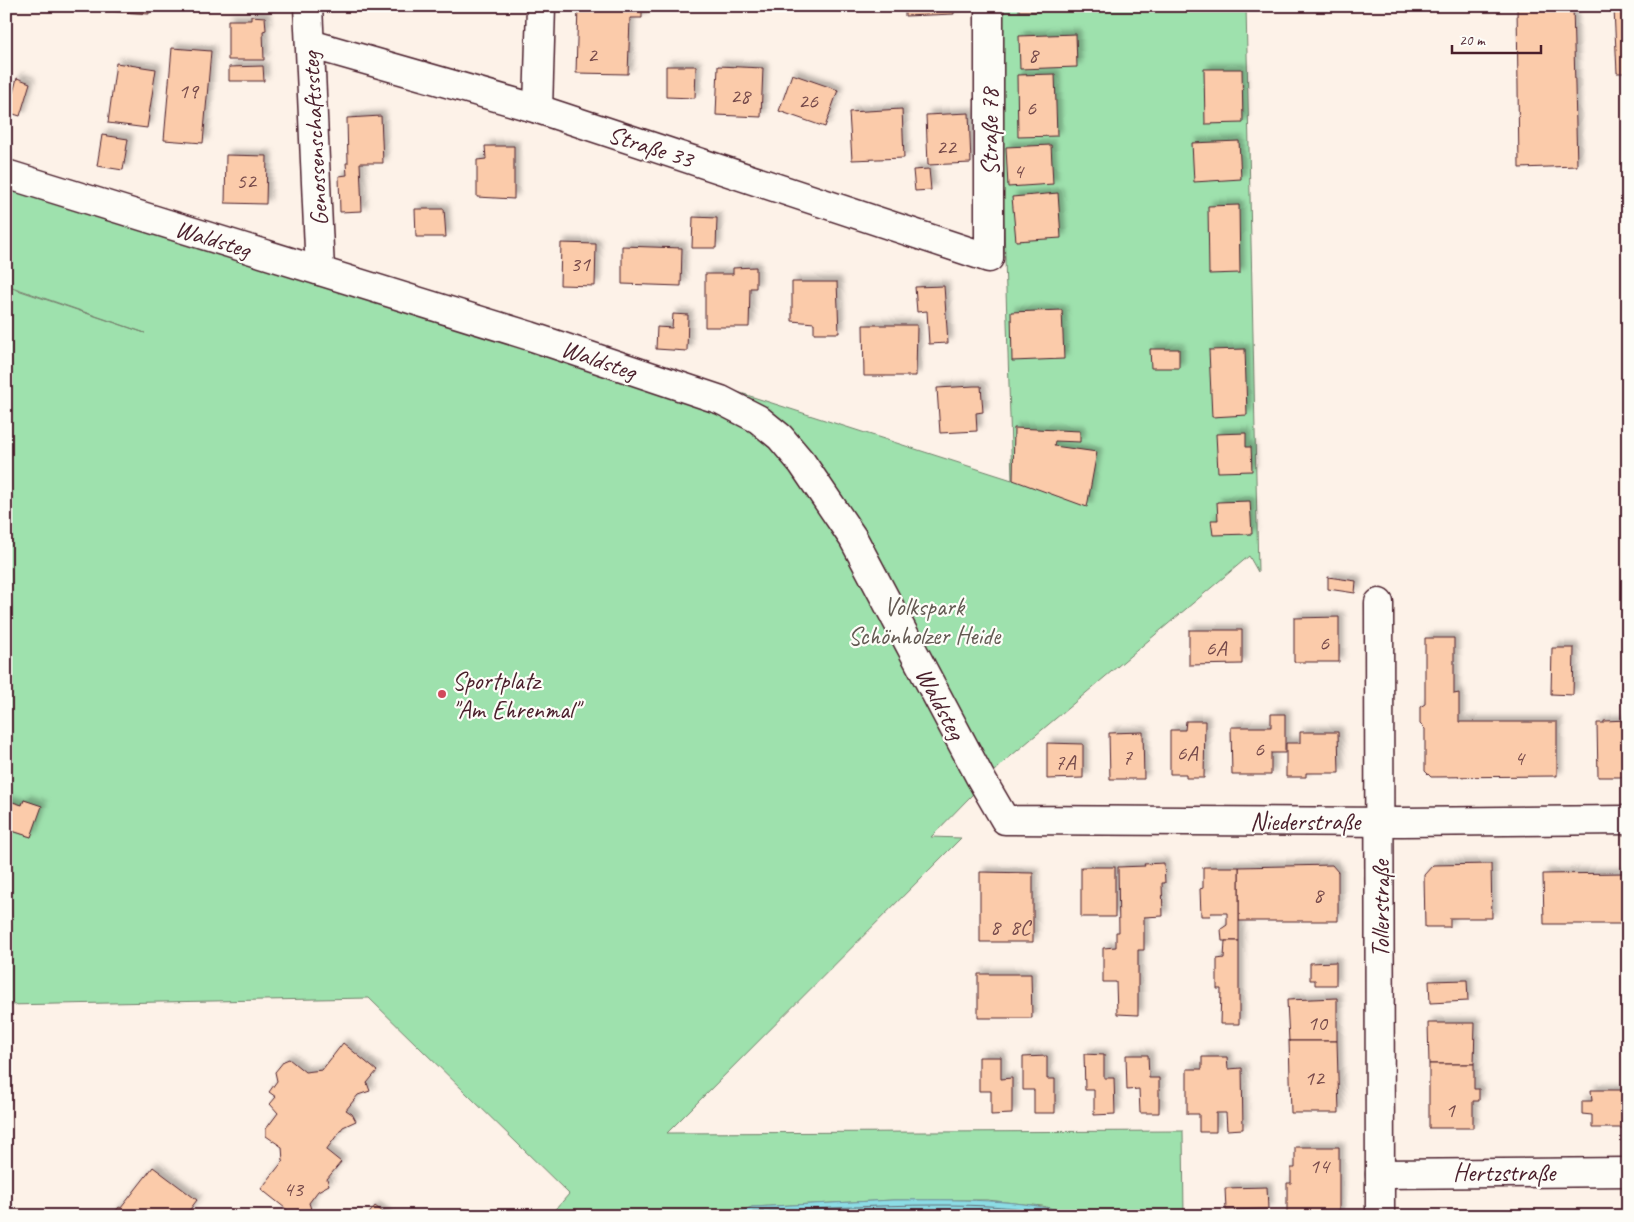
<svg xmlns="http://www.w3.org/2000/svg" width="1634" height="1222" font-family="Caveat,sans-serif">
  <defs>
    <filter id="shadow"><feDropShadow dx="4.5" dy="-4.5" stdDeviation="2.5" flood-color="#0004"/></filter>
  </defs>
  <rect width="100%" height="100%" fill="#fdf2e8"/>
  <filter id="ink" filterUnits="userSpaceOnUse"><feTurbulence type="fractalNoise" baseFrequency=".02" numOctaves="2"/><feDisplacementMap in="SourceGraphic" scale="10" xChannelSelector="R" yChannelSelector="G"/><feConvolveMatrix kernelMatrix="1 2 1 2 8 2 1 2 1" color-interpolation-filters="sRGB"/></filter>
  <g filter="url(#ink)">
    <polygon fill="#9ee1ad" stroke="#74806c" points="1003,6 1246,6 1258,572 1249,556 1005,761 931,837 961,838 667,1133 1183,1131 1184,1216 1080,1216 1042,1206 987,1200 893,1200 752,1207 729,1216 550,1216 569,1194 369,998 6,1005 6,829 31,837 41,806 24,800 22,805 6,800 7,780 6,779 6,286 145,333 6,285 6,183 700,380 1012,480 1001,132"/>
    <path fill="#8cdde5" stroke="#72919b" d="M 893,1200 C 956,1200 1019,1197 1080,1216 L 729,1216 L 752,1207 Z"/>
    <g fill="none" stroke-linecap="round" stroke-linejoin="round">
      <g stroke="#646b75" stroke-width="1">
        <path d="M 743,1216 L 753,1212 C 814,1209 876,1205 937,1205 C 980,1205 1022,1206 1063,1216"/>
        <path d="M 809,1216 C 882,1212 955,1208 1028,1216"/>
      </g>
    </g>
    <g fill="#fbcbaa" stroke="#4a1f2b" filter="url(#shadow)">
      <polygon points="80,6 149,6 149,14 79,9"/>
      <polygon points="578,6 642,6 642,18 630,18 628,74 576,73"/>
      <polygon points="905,6 954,6 954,14 905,16"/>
      <rect x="1019" y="6" width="51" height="5"/>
      <polygon points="1517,6 1573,6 1577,166 1519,168"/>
      <polygon points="1628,8 1628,73 1617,73 1614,9"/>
      <polygon points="251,16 265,17 266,30 263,31 264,60 228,60 228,20 251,20"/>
      <polygon points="1076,34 1077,67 1020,69 1019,36"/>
      <polygon points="172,48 211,51 203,143 164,140"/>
      <polygon points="116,63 156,69 147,128 108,123"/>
      <polygon points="263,66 264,81 229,81 229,67"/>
      <polygon points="666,66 696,66 695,98 666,97"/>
      <polygon points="718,66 763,68 761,117 716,115"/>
      <polygon points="1204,69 1242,69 1243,123 1205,124"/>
      <polygon points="792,74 838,90 825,127 779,111"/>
      <polygon points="1055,74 1057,136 1018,137 1017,75"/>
      <polygon points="17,78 30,83 20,116 7,112 6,114 6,91 13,93"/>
      <polygon points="902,109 904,158 852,160 849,112"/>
      <polygon points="969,113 971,163 928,165 926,115"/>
      <polygon points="381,116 383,163 360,163 362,211 340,212 339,176 347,175 346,163 348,163 347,118"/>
      <polygon points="102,135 128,139 123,170 97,166"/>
      <polygon points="1239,141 1241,179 1194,182 1192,143"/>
      <polygon points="1051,145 1053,184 1008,187 1006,147"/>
      <polygon points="485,146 514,146 514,199 477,197 477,160 486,159"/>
      <polygon points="226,155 267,156 266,204 225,203"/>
      <polygon points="929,169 931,190 915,191 913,170"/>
      <polygon points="1058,193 1061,238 1016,241 1012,197"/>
      <polygon points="1239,205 1240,273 1209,274 1208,206"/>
      <polygon points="415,209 444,209 446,237 416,237"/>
      <polygon points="693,217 717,218 716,248 692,248"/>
      <polygon points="561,243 596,244 595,286 560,285"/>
      <polygon points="622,246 682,248 681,286 622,284"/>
      <polygon points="756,267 756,288 750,288 749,327 705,327 705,274 733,274 733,268"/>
      <polygon points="792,282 837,282 839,333 814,333 814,323 792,321"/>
      <polygon points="944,286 948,343 929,344 927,311 917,312 915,287"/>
      <polygon points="1062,310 1064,359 1012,361 1011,312"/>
      <polygon points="673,314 688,315 687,351 656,349 657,327 672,328"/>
      <polygon points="863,325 917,325 916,376 864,376"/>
      <polygon points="1150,349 1179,349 1179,368 1151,368"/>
      <polygon points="1245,349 1247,415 1212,417 1209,350"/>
      <polygon points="974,386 981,386 983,412 976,413 977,431 940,433 937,388"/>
      <polygon points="1014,428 1080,431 1080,442 1055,441 1054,446 1097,452 1087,507 1013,480"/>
      <polygon points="1246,433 1246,447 1251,447 1252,471 1218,472 1216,434"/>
      <polygon points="1250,501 1252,534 1213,535 1211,520 1218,520 1217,502"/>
      <polygon points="1328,577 1356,581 1355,593 1328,589"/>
      <polygon points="1339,617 1339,662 1294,662 1294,618"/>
      <polygon points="1189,630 1242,630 1242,664 1189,665"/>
      <polygon points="1425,638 1454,638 1454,694 1459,693 1459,722 1557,722 1557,776 1431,777 1425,771 1425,729 1420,724 1420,707 1425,704"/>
      <polygon points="1552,648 1574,648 1573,695 1551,694"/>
      <polygon points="1271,714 1285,714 1285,753 1271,753 1271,775 1232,775 1231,727 1271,727"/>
      <polygon points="1628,720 1628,777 1598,777 1597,723 1604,723 1604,721"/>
      <polygon points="1186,721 1205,721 1204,778 1186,778 1186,774 1170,774 1170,730 1185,730"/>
      <polygon points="1143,732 1144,779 1110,779 1109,733"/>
      <polygon points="1300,732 1338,732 1339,773 1306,773 1306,777 1286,777 1286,743 1300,743"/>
      <polygon points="1047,743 1083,744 1083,778 1047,779"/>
      <polygon points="6,800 22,805 24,800 42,806 31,837 6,829"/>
      <polygon points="1164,863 1165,883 1162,883 1163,916 1144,917 1144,950 1138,950 1138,1015 1117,1014 1116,982 1103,982 1103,948 1116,947 1116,932 1119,932 1118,867 1145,866 1144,864"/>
      <polygon points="1491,864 1492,918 1450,918 1450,927 1425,927 1424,875 1433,865"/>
      <polygon points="1332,865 1338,872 1338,921 1239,921 1239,867"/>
      <rect x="1081" y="867" width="34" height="50"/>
      <polygon points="1203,867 1239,867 1239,941 1222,941 1221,929 1227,925 1227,913 1211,913 1210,916 1201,916 1200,889 1203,888"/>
      <polygon points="980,872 1033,873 1033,942 980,942"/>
      <polygon points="1626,873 1627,924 1544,924 1543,874"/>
      <polygon points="1225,941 1239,941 1239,1024 1220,1024 1221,989 1217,989 1217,959 1224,958"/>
      <polygon points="1336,962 1336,985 1315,985 1315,980 1310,980 1310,963"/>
      <polygon points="978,974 1031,974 1032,1018 978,1018"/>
      <polygon points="1467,980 1468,1001 1430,1003 1429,981"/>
      <polygon points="1337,998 1337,1041 1289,1041 1287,1000"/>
      <polygon points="1428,1023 1475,1023 1474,1064 1429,1064"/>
      <polygon points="1289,1041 1337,1041 1339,1113 1291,1113"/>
      <polygon points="343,1043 377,1071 367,1083 370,1091 358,1095 346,1110 352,1114 356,1121 343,1127 326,1150 341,1162 327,1179 329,1185 318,1191 309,1203 311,1209 301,1212 298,1216 295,1216 261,1189 283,1161 282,1147 266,1136 266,1129 278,1113 270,1104 276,1097 269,1092 277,1081 275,1072 284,1061 289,1059 305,1072 322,1070"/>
      <polygon points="1084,1054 1104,1055 1104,1078 1114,1078 1115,1114 1094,1115 1094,1090 1085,1090"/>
      <polygon points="1126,1055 1148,1055 1149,1078 1159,1078 1159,1113 1140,1113 1139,1089 1127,1090"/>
      <polygon points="1047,1056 1047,1079 1055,1079 1055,1113 1034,1113 1034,1090 1023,1090 1023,1057"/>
      <polygon points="979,1057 1001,1057 1001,1079 1012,1078 1012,1114 991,1115 991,1091 979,1091"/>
      <polygon points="1202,1057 1227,1057 1228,1069 1242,1068 1243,1129 1227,1130 1226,1113 1216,1113 1216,1132 1199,1132 1199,1114 1187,1114 1187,1069 1202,1069"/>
      <polygon points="1429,1064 1474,1064 1474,1089 1479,1089 1479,1101 1473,1101 1473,1128 1429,1128"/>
      <polygon points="1591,1090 1628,1090 1628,1128 1592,1128 1592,1115 1582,1114 1582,1101 1592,1101"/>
      <polygon points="1295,1147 1339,1147 1339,1216 1287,1216 1287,1183 1291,1183 1291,1168 1295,1168"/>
      <polygon points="153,1167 197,1200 185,1216 112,1216 119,1207 121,1208"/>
      <polygon points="1267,1187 1268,1209 1226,1210 1225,1188"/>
      <polygon points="375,1206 388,1216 367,1216"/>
    </g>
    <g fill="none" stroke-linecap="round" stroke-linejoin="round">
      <g stroke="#4a1f2b" stroke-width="31">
        <g id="street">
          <polyline points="308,6 320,271"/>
          <polyline points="310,44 538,109 989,258 989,6"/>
          <polyline points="538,109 541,6"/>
          <polyline points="6,174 530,336 721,400 758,419 780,437 802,463 853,538 980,777 1005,820 1402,822 1628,820"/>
          <polyline points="1379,603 1380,1216"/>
          <polyline points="1380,1174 1628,1172"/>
        </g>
      </g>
      <use href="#street" stroke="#fdfcf7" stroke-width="28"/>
    </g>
  </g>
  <circle fill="#d1495b" stroke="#fdfcf7" stroke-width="2" cx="442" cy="694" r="5"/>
  <g text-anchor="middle" stroke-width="4.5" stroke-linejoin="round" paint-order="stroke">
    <g font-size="22" fill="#764a4b">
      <text x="592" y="62">2</text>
      <text x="1033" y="62">8</text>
      <text x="188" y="98">19</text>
      <text x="740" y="103">28</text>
      <text x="808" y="108">26</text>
      <text x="1031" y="115">6</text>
      <text x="946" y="154">22</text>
      <text x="1018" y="178">4</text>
      <text x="246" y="188">52</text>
      <text x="580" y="271">31</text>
      <text x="1324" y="650">6</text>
      <text x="1216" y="655">6A</text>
      <text x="1259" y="756">6</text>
      <text x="1187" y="760">6A</text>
      <text x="1127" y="764">7</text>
      <text x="1519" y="765">4</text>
      <text x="1065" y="769">7A</text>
      <text x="1318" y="902">8</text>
      <text x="995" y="934">8</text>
      <text x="1020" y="934">8C</text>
      <text x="1317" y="1030">10</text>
      <text x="1314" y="1085">12</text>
      <text x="1450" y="1117">1</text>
      <text x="1319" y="1173">14</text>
      <text x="293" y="1196">43</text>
    </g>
    <g font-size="25" fill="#4a1f2b" stroke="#fdfcf7">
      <text transform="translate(989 132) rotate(-90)" y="9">Straße 78</text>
      <text transform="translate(314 139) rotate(-93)" y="9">Genossenschaftssteg</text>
      <text transform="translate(651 146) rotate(18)" y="9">Straße 33</text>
      <text transform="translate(213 238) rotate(17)" y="9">Waldsteg</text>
      <text transform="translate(599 359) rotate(19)" y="9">Waldsteg</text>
      <text transform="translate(941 703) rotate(62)" y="9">Waldsteg</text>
      <text x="1305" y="830">Niederstraße</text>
      <text transform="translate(1380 909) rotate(-90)" y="9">Tollerstraße</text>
      <text x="1504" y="1181">Hertzstraße</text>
    </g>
    <g font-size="25" fill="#635952" stroke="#fdfcf7">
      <text x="924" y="615">Volkspark<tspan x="924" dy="29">Schönholzer Heide</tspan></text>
    </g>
    <g font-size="25" fill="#4a1f2b" stroke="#fdfcf7" text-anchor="start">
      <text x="452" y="689">Sportplatz<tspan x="452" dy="29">"Am Ehrenmal"</tspan></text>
    </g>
  </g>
  <rect width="1634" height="1222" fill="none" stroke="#fdfcf7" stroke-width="25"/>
  <rect x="12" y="12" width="1609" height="1197" fill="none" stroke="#4a1f2b" stroke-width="2" filter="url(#ink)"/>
  <path d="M1452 45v8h89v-8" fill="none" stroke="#4a1f2b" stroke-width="2.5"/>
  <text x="1459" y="45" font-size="15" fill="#4a1f2b" stroke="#fdfcf7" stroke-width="4" paint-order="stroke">20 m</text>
</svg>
